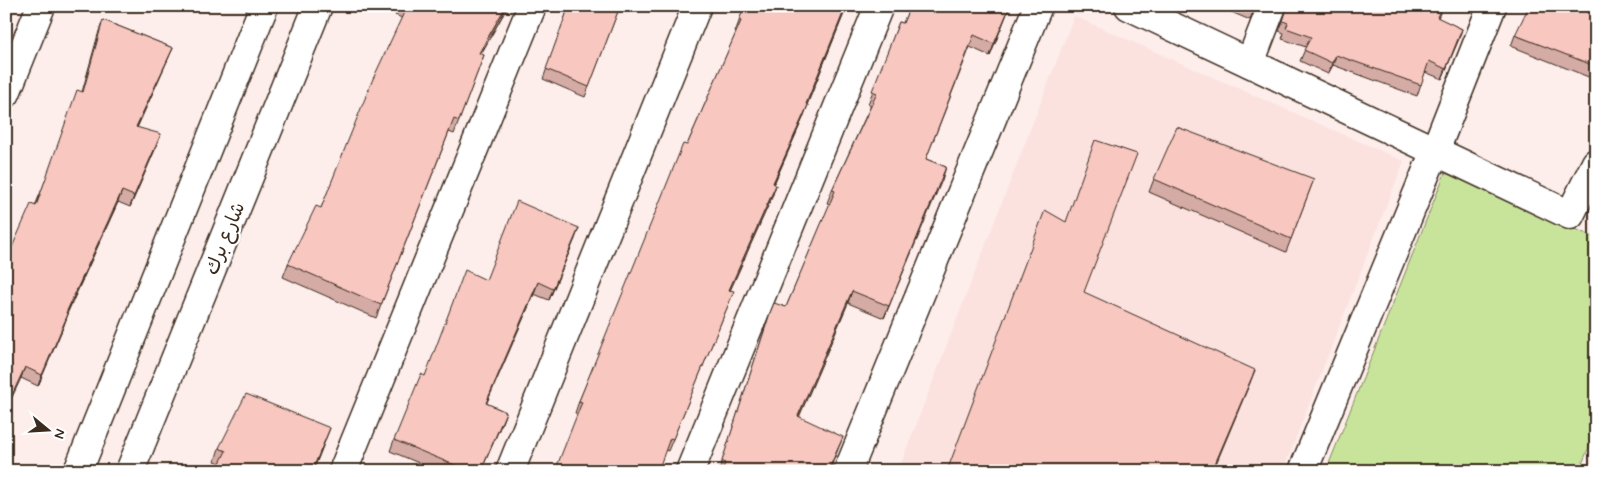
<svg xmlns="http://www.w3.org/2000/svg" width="1602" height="477" font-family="Mynerve,'Playpen Sans Arabic',sans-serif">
  <rect width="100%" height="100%" fill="#fdeeec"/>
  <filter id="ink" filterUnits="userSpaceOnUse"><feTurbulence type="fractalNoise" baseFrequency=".02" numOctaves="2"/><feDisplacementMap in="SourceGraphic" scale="10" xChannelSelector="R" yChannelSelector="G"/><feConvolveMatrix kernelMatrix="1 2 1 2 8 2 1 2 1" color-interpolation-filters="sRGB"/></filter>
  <g filter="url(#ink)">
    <g fill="#fbe2df">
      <polygon points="1074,16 1404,161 1283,471 898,471"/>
      <polygon points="1596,447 1596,471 1586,471"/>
    </g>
    <polygon fill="#c8e49b" stroke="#82875c" points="1445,173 1596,238 1596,430 1579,471 1326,471"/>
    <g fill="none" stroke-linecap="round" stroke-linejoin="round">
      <g stroke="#3b2a1e" stroke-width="31">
        <g id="street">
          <polyline points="1129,6 1570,215 1596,163"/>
          <polyline points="1250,63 1272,6"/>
          <polyline points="6,93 41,6"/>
          <polyline points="343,471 532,6"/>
          <polyline points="510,471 697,6"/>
          <polyline points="690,471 879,6"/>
          <polyline points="848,471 1038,6"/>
          <polyline points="1303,471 1435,151 1492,6"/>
        </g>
      </g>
      <g stroke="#3b2a1e" stroke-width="31">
        <g id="secondary">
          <polyline points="78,471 264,6"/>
          <polyline points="130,471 318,6"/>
        </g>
      </g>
      <use href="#street" stroke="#fff" stroke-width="28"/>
      <use href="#secondary" stroke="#fff" stroke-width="28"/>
    </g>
    <g fill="#d4aba5" stroke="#3b2a1e">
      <polygon points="172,6 185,6 183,11"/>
      <polygon points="398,6 508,6 481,54 484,55 454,134 449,132 376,318 283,277 288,264 321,208 402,18 395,15"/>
      <polygon points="569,6 620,6 585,97 543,79"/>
      <polygon points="745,6 847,6 807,105 803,118 774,184 776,185 772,197 730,290 729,303 668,451 575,413 579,401 687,145 736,33 735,32"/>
      <polygon points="910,6 1010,6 990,56 970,47 926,159 946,167 884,318 848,303 799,416 838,449 829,471 719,471 770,313 786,307 830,204 827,203 832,190 871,105 868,104 899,22 903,23"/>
      <polygon points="1217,6 1255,6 1250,20"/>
      <polygon points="1287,6 1443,6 1438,18 1462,29 1442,79 1425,72 1417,96 1333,65 1328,74 1300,61 1306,47 1282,39 1284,33 1279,31 1287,11"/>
      <polygon points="103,20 173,48 168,59 137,128 157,145 130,207 118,202 67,314 68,314 64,325 38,386 21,378 35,206 82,92 99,31"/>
      <polygon points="1515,35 1596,65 1591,78 1511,46"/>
      <polygon points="1154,179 1314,179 1286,252 1149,192"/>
      <polygon points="579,228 549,300 534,294 486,403 506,412 481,471 438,471 390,451 394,440 425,376 486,280"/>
      <polygon points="325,441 313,471 216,471 220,463 215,461 219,448"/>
    </g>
    <g fill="#ad8b86" stroke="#3b2a1e">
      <polygon points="506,6 508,6 474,66 479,53"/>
      <polygon points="846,6 847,6 802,117 806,104"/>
      <polygon points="1010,6 990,56 994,44"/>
      <polygon points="1462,29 1459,39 1442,79"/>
      <polygon points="173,48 168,59 132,138 136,127"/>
      <polygon points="1336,55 1333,65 1328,74 1332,63"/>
      <polygon points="808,105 803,118 768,196 773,183"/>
      <polygon points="161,134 157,145 130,207 134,196"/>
      <polygon points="946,167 942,180 884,318 889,306"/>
      <polygon points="776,185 772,197 725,302 729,290"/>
      <polygon points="122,191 118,202 62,324 66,313"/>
      <polygon points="579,228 575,239 549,300 553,289"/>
      <polygon points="538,282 534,294 482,414 486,403"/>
      <polygon points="852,291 848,303 794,429 798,416"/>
      <polygon points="68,314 64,325 38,386 42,375"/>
      <polygon points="25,367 21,378 6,410 6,408"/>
      <polygon points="1255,370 1250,383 1213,471 1212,471"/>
      <polygon points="506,412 502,423 481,471"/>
      <polygon points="330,428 313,471 312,471"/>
      <polygon points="843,437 838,449 829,471 828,471"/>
    </g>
    <g fill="#f7c7c0" stroke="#3b2a1e">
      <polygon points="407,6 506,6 479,53 484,55 459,121 454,119 381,305 288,264 316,206 321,208 372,81"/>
      <polygon points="569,6 620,6 589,87 546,69"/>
      <polygon points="745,6 846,6 806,104 808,105 773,183 776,185 729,290 734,291 673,439 670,438 658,471 555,471 582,402 579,401 683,144 687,145 741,21 739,20"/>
      <polygon points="910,6 1010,6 994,44 974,35 926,159 946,167 889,306 852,291 798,416 843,437 828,471 722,471 725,463 722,461 770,313 774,303 786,307 835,191 832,190 877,93 872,91 899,22 903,23"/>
      <polygon points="1247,6 1255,6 1254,9"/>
      <polygon points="1288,6 1442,6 1437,17 1462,29 1446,69 1429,61 1421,85 1336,55 1332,63 1304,50 1311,37 1286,28 1288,23 1283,21"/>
      <polygon points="1529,6 1596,6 1595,66 1515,35"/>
      <polygon points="103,20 173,48 136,127 161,134 134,196 122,191 66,313 68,314 42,375 25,367 6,408 6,261 31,204 36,206 77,90 83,92"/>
      <polygon points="1177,127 1314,179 1291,239 1154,179"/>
      <polygon points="1095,140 1137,154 1084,292 1255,370 1212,471 947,471 1045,210 1066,222"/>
      <polygon points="517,201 579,228 553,289 538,282 486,403 506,412 481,471 469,471 394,440 421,374 425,376 465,270 486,280"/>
      <polygon points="246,394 330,428 312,471 216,471 226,451 219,448"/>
    </g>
  </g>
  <g text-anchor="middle" stroke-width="4.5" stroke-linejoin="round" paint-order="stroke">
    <g font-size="19" fill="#3b2a1e" stroke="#fff">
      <text transform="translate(224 238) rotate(-68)" y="7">شارع برك</text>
    </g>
  </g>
  <rect width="1602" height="477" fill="none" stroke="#fff" stroke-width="25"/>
  <rect x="12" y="12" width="1577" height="452" fill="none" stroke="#3b2a1e" stroke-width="2" filter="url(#ink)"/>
  <g transform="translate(48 430) rotate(108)" stroke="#ffffff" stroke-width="4" paint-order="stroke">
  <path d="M0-4L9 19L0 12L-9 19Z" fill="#3b2a1e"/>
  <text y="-8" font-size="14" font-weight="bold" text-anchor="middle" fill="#3b2a1e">N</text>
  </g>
</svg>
